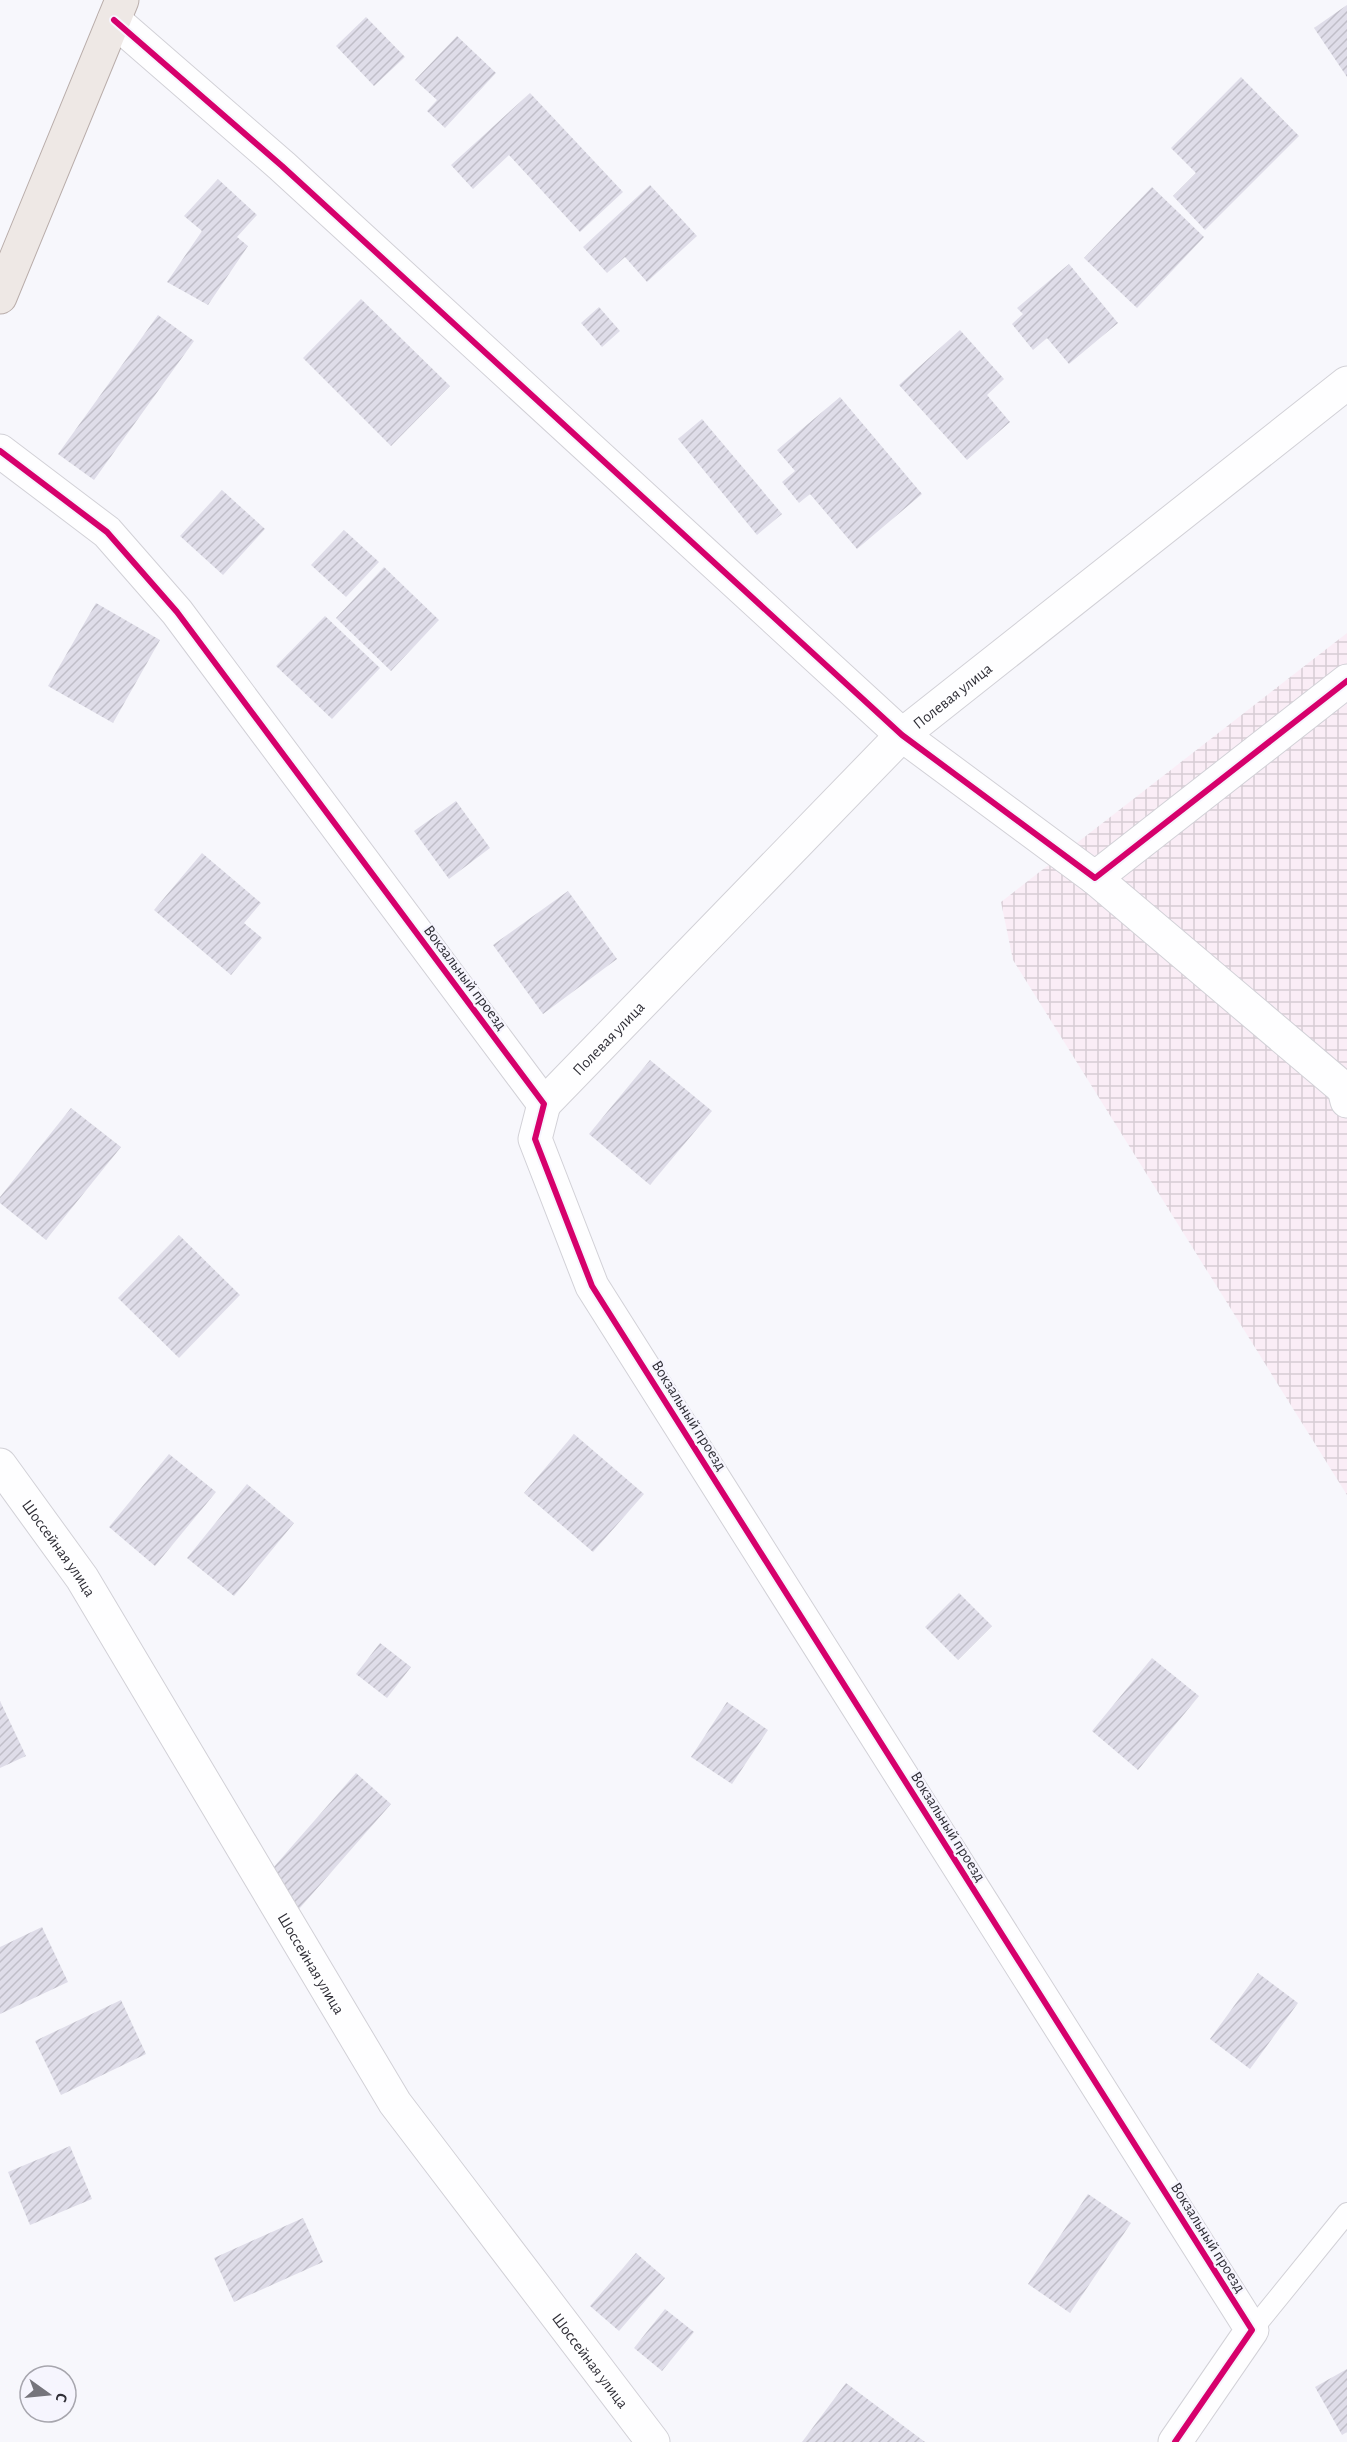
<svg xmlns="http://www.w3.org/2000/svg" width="1347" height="2442" font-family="'Alegreya Sans',sans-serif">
  <defs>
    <pattern id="industrial-grid" width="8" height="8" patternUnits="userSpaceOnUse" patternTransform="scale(1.5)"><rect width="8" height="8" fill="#faedf6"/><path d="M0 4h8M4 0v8" fill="none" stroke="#d7ccd4"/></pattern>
    <pattern id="building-hatch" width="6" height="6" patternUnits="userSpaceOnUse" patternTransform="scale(1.5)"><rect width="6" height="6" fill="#dfdde9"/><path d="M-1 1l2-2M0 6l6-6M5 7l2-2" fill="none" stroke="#c0bec8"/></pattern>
  </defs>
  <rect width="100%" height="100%" fill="#f7f7fc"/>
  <polygon fill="url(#industrial-grid)" points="1347,633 1347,1495 1013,960 1001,902"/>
  <g fill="url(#building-hatch)">
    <polygon points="1347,5 1347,77 1314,28"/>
    <polygon points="366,17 405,57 374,86 336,46"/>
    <polygon points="457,36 496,73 445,128 427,111 437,100 415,80"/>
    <polygon points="1241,77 1299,136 1205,230 1173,196 1196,173 1171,148"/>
    <polygon points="530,93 623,192 580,232 509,155 473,189 451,165"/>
    <polygon points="218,179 257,215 237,237 248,246 208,305 167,282 202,231 184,216"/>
    <polygon points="650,185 697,236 647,282 625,257 607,273 583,247"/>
    <polygon points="1152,187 1204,237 1137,308 1084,258"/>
    <polygon points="1069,264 1118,323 1069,364 1047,338 1033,350 1012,324 1023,314 1017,308"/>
    <polygon points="361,299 450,386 391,446 303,358"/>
    <polygon points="599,307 620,331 602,347 581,323"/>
    <polygon points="158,315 194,341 94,480 58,454"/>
    <polygon points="960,330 1004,379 987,395 1010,422 967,460 899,385"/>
    <polygon points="840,397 922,494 857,549 810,494 799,503 782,482 795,471 777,450"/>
    <polygon points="702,419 782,514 757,535 678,439"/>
    <polygon points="222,490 265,529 223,575 180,536"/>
    <polygon points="344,530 379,562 346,597 311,565"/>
    <polygon points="384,567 439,620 391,671 336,618"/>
    <polygon points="96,603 160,640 113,723 48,686"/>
    <polygon points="325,616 380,668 332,719 276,666"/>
    <polygon points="456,801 490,848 449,879 414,831"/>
    <polygon points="202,853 261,903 244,923 262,938 231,975 154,910"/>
    <polygon points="568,891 617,959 543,1014 493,945"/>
    <polygon points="650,1060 712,1111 650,1185 589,1134"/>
    <polygon points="71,1108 121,1147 46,1240 0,1203 0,1197"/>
    <polygon points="179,1235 240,1295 179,1358 118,1298"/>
    <polygon points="574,1434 644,1494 593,1552 524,1493"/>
    <polygon points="169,1454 216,1492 155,1566 109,1527"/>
    <polygon points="247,1484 294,1523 234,1596 187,1558"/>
    <polygon points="959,1593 992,1626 958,1660 925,1627"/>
    <polygon points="380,1643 411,1667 387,1698 356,1674"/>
    <polygon points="1152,1658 1199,1696 1138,1770 1092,1731"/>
    <polygon points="0,1701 26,1756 0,1768"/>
    <polygon points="727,1702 768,1730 732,1784 691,1757"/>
    <polygon points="356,1773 391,1804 299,1909 273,1868"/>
    <polygon points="42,1927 68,1982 0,2014 0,1947"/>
    <polygon points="1258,1973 1298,2003 1250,2069 1210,2039"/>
    <polygon points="121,2000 146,2054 61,2095 35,2041"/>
    <polygon points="70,2146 92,2199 30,2225 8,2172"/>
    <polygon points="1088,2194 1131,2223 1070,2313 1028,2284"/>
    <polygon points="303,2218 323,2262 234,2302 214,2258"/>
    <polygon points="636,2253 665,2278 619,2331 590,2306"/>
    <polygon points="665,2309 694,2332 662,2371 634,2348"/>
    <polygon points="1347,2369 1347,2432 1342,2435 1315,2387"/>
    <polygon points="846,2383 925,2442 802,2442"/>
  </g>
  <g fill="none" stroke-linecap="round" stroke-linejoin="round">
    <g stroke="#d2d1d7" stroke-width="22">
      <polyline id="lane" points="1252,2330 1347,2213"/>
    </g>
    <g stroke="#d2d1d7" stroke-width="35">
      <g id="street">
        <polyline points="114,20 282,166 902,735 1095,878 1347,681"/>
        <polyline points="0,451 107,532 177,612 544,1104 535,1139 592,1286 1252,2330 1175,2442"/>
        <polyline points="1095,878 1344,1089 1347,1101"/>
        <path id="s1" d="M 544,1104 L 902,735 L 1347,383"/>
        <path id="s2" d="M 0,1465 L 82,1578 L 395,2103 L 653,2442"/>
      </g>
    </g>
    <g stroke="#b9adaa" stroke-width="35">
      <polyline id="primary" points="0,297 122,0"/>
    </g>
    <use href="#lane" stroke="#fefeff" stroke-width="20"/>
    <use href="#street" stroke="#fefeff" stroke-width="33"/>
    <use href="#primary" stroke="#eee8e5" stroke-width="33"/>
    <g stroke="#f6f5fe" stroke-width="10">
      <g id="cycleway">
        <polyline points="114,20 282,166 902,735 1095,878 1347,681"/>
        <polyline points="0,451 107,532 177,612 544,1104 535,1139 592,1286 1252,2330 1175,2442"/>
      </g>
    </g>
    <use href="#cycleway" stroke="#d6006c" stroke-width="6"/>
  </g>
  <g text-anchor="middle" stroke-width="4.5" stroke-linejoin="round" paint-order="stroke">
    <g font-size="16" fill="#302f37" stroke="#f6f5fe">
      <text dy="6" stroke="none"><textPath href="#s1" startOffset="578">Полевая улица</textPath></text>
      <text transform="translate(466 977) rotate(53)" y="6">Вокзальный проезд</text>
      <text dy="6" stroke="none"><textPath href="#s1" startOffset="92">Полевая улица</textPath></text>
      <text transform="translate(690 1415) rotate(58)" y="6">Вокзальный проезд</text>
      <text dy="6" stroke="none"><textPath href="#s2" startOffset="102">Шоссейная улица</textPath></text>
      <text transform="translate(949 1826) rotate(58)" y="6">Вокзальный проезд</text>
      <text dy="6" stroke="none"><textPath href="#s2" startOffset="588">Шоссейная улица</textPath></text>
      <text transform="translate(1209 2237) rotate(58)" y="6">Вокзальный проезд</text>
      <text dy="6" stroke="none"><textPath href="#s2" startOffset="1074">Шоссейная улица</textPath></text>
    </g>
  </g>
  <g transform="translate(48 2394) rotate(105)"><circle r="28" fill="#f6f5fe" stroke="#a7a6ae" stroke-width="1.5"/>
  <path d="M0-4.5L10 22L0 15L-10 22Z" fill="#76757c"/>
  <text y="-9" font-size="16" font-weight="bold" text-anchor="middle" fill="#302f37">С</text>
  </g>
</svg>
